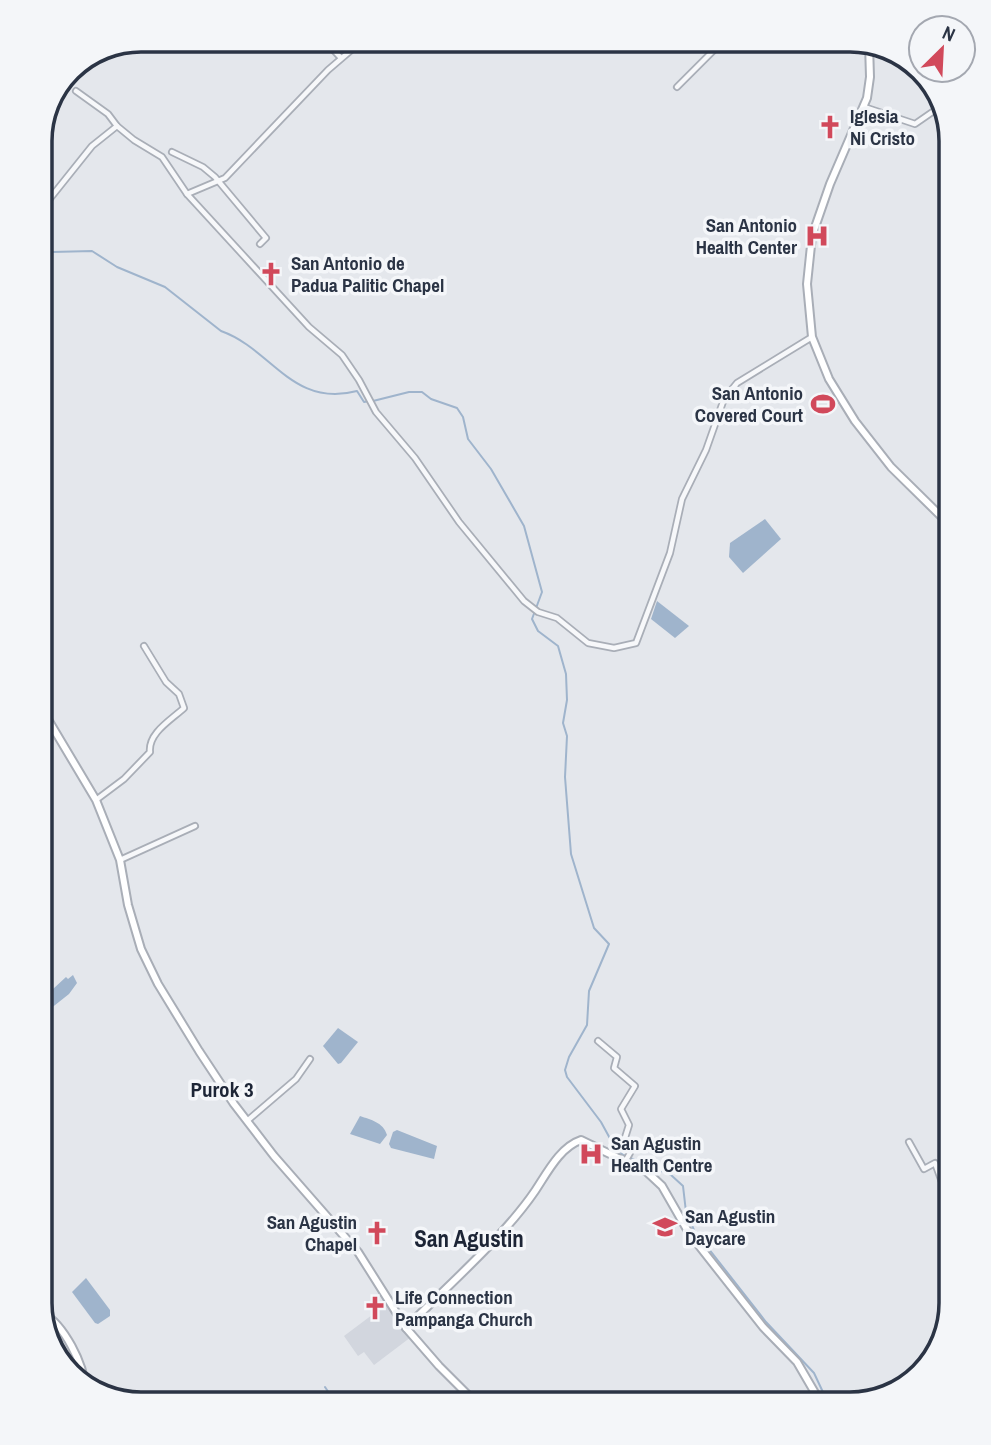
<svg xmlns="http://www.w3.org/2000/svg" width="991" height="1445" font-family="'Archivo Narrow',sans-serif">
  <rect width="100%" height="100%" fill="#e4e7ec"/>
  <polygon fill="#d2d6de" points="388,1303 411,1337 374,1365 364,1352 358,1356 344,1336"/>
  <g fill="#9fb4cc">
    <polygon points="765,519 781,539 743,573 729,557 730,543"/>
    <polygon points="657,601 689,626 675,638 651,619"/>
    <polygon points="73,975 77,983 69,994 40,1017 40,1001 66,977 68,979"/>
    <polygon points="338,1028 358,1042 341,1063 338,1064 323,1046"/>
    <path d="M 360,1116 C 371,1120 383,1122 387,1135 L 380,1144 L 350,1134 Z"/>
    <polygon points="397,1130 437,1146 434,1159 391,1148 389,1144 393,1132"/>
    <polygon points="86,1278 110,1310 110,1316 98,1324 95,1323 72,1292"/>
  </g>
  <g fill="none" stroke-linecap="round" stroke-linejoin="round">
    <g stroke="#9fb4cc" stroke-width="2">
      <path d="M 40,260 L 52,252 L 92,251 L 117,267 L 165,287 L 221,331 C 272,349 292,408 357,391 L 364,402 L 369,401"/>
      <polyline points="373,401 409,392 422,392 431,399 457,408 463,417 468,439 491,469 524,526 542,592 532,619 538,631 558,646 566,674 567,700 563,723 567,736 565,777 571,854 594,928 609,944 589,991 587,1025 569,1057 565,1070 567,1077 601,1122 613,1144 623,1155 671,1175 683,1186 686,1212 694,1230 766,1322 814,1373 829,1405"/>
      <polyline points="325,1387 337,1405"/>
      <polyline points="89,1389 96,1388 96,1391"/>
    </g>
    <g stroke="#a9aeb7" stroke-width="8">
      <g id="street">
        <polyline points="324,40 341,58"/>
        <polyline points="719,40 718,44 723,49 728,49 741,40"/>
        <polyline points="677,87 719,45"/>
        <polyline points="76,91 108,114 117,126 134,140 162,157 187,194 309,327 342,355 359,380 376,412 415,458 459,522 524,601 538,612 557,618 588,643 614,648 636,643 670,553 682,499 706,450 724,399 737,383 812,337"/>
        <polyline points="864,107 915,124 941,106"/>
        <polyline points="172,152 203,167 215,177 266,238 260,244"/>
        <polyline points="187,194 225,178 328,70 363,40"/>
        <polyline points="40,211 92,146 117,126"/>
        <polyline points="951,629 945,622 951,611"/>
        <polyline points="950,647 951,647"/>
        <path d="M 96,800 L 124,779 L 150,752 C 148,733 171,720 184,708 L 179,694 L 166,682 L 144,646"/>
        <polyline points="120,860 195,826"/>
        <polyline points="598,1041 617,1057 614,1068 635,1086 621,1109 629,1125 623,1144 630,1153 626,1160"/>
        <polyline points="247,1121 296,1079 310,1059"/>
        <polyline points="909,1142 924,1169 935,1163 951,1207"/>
      </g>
    </g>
    <g stroke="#a9aeb7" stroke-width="10">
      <g id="secondary">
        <polyline points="869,44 870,77 867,98 830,184 812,236 807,284 812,337 829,379 855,421 891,467 951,526"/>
        <polyline points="40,706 96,800 120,860 128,905 141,949 158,984 199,1051 234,1104 274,1156 358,1252 406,1328 439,1366 478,1405"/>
        <path d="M 43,1313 C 64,1325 84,1364 85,1388"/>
        <path d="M 406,1328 C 447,1286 503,1238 535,1191 C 547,1173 560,1147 581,1140 L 647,1172 L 662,1186 L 689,1233 L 763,1327 L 797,1362 L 822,1405"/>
      </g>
    </g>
    <use href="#street" stroke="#f7f8fa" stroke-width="4.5"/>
    <use href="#secondary" stroke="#fff" stroke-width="6"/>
  </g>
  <defs>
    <g id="church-bare" transform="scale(1.89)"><path d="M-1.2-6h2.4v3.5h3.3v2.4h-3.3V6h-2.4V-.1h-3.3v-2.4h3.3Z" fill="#d1495b" stroke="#f4f6f9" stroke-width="2.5" paint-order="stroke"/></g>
    <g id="hospital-bare" transform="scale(1.89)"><path d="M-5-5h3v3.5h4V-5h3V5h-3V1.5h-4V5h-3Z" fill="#d1495b" stroke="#f4f6f9" stroke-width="2.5" paint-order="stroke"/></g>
    <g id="stadium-bare" transform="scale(1.89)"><path d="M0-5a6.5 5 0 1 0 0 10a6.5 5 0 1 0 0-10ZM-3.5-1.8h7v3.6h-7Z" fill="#d1495b" stroke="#f4f6f9" stroke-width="2.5" paint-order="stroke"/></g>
    <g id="school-bare" transform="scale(1.89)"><path d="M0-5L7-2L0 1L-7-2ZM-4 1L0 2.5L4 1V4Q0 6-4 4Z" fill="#d1495b" stroke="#f4f6f9" stroke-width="2.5" paint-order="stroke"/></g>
  </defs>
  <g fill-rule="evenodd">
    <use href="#church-bare" x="830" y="127"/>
    <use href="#hospital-bare" x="817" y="236"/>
    <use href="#church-bare" x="271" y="274"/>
    <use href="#stadium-bare" x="823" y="404"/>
    <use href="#hospital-bare" x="591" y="1154"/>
    <use href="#school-bare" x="665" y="1227"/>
    <use href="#church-bare" x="377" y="1233"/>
    <use href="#church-bare" x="375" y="1308"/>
  </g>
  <g text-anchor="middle" stroke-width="7" stroke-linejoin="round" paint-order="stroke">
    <g font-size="19" font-weight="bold" fill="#2b3445" stroke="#f4f6f9" text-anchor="start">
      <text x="850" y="123">Iglesia<tspan x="850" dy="22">Ni Cristo</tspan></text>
      <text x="797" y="232" text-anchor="end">San Antonio<tspan x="797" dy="22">Health Center</tspan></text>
      <text x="291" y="270">San Antonio de<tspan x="291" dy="22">Padua Palitic Chapel</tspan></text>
      <text x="803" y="400" text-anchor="end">San Antonio<tspan x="803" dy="22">Covered Court</tspan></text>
      <text x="611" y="1150">San Agustin<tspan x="611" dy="22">Health Centre</tspan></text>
      <text x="685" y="1223">San Agustin<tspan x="685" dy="22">Daycare</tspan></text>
      <text x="357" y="1229" text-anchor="end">San Agustin<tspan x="357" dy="22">Chapel</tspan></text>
      <text x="395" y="1304">Life Connection<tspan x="395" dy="22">Pampanga Church</tspan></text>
    </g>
    <g font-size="21" font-weight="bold" fill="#1d2536" stroke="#f4f6f9">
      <text x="222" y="1097">Purok 3</text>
    </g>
    <g font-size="23" font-weight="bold" fill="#1d2536" stroke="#f4f6f9">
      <text x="469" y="1247">San Agustin</text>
    </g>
  </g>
  <path d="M0 0H991V1445H0ZM141 52H850A89 89 0 0 1 939 141V1303A89 89 0 0 1 850 1392H141A89 89 0 0 1 52 1303V141A89 89 0 0 1 141 52Z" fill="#f4f6f9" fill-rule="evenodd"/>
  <path fill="none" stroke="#2b3445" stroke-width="3.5" d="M141 52H850A89 89 0 0 1 939 141V1303A89 89 0 0 1 850 1392H141A89 89 0 0 1 52 1303V141A89 89 0 0 1 141 52Z"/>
  <g transform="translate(942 49) rotate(24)"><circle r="33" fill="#f4f6f9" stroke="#a4a8b1" stroke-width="2"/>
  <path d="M0-5L12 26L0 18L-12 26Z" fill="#d1495b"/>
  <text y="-10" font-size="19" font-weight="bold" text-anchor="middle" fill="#2b3445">N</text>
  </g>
</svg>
